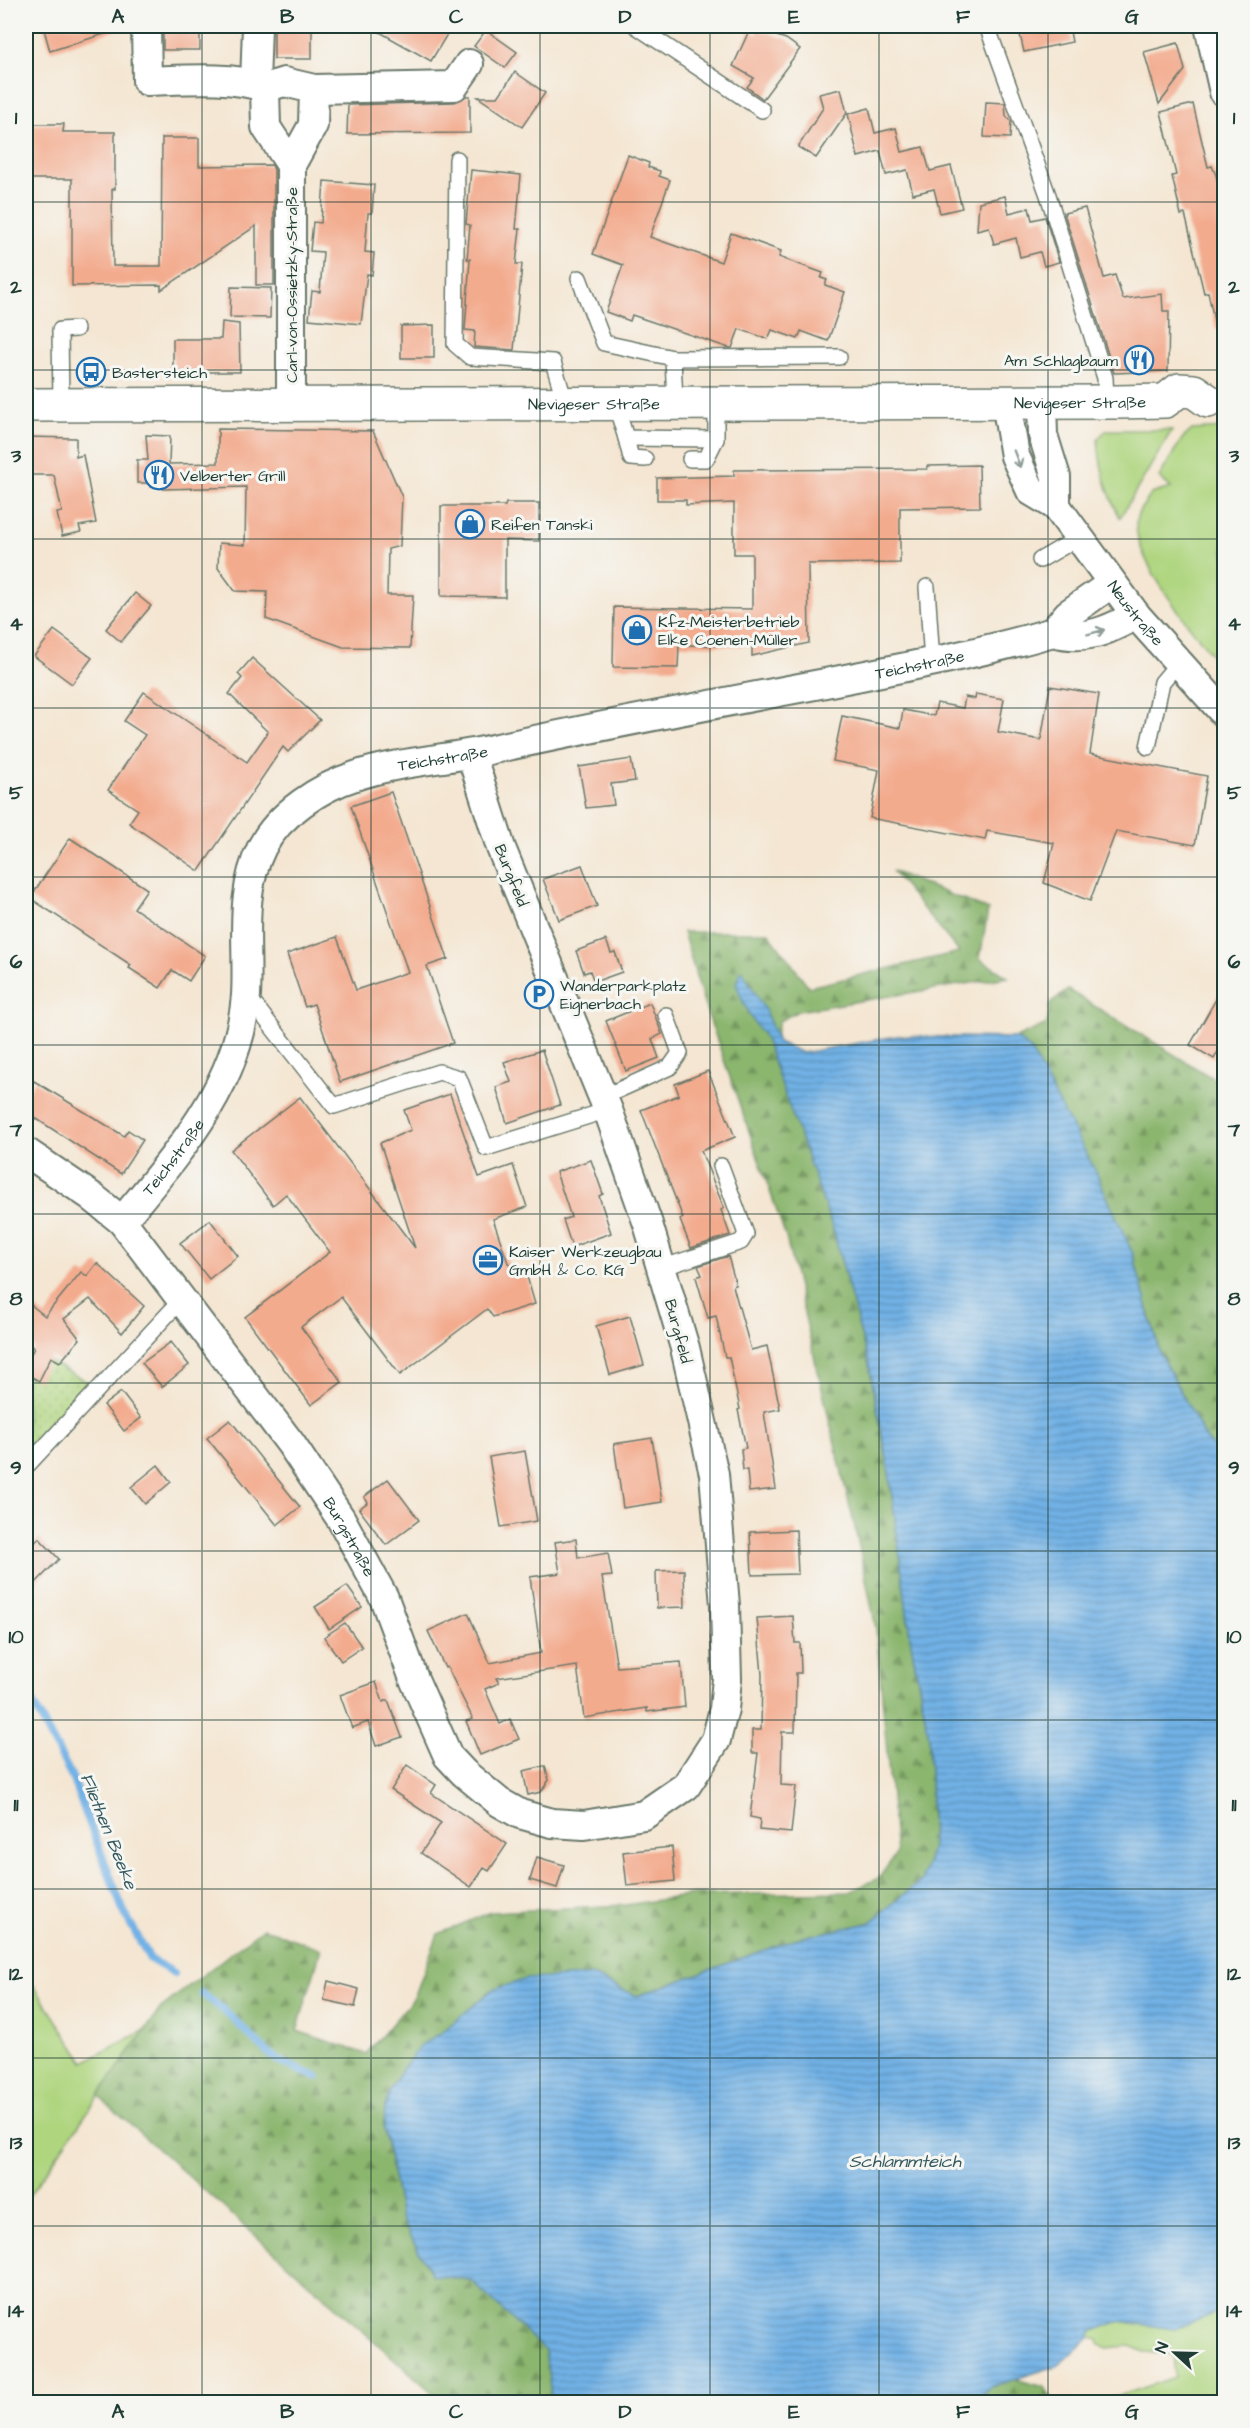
<svg xmlns="http://www.w3.org/2000/svg" width="1250" height="2428" font-family="'Architects Daughter',sans-serif">
  <defs>
    <pattern id="forest-firs" width="22" height="20" patternUnits="userSpaceOnUse" patternTransform="scale(1.5)"><rect width="22" height="20" fill="#8bb66e"/><path d="M5 1l3.5 6h-7zM16 11l3.5 6h-7z" fill="#71955b"/></pattern>
    <pattern id="garden-dots" width="8" height="8" patternUnits="userSpaceOnUse" patternTransform="scale(1.5)"><rect width="8" height="8" fill="#afd57f"/><path d="M2 2h.1M6 6h.1" fill="none" stroke="#8eae69" stroke-width="1.8" stroke-linecap="round"/></pattern>
    <pattern id="water-rules" width="6" height="5" patternUnits="userSpaceOnUse" patternTransform="scale(1.5)"><rect width="6" height="5" fill="#71b1e5"/><path d="M0 2.5h6" fill="none" stroke="#5c91ba"/></pattern>
  </defs>
  <rect width="100%" height="100%" fill="#f6f6f2"/>
  <filter id="ink" filterUnits="userSpaceOnUse"><feTurbulence type="fractalNoise" baseFrequency=".0167" numOctaves="2"/><feDisplacementMap in="SourceGraphic" scale="12" xChannelSelector="R" yChannelSelector="G"/><feConvolveMatrix kernelMatrix="1 2 1 2 8 2 1 2 1" color-interpolation-filters="sRGB"/></filter>
  <filter id="wash" filterUnits="userSpaceOnUse"><feTurbulence type="fractalNoise" baseFrequency=".008" numOctaves="4" result="noise"/><feDisplacementMap in="SourceGraphic" scale="24" xChannelSelector="R" yChannelSelector="G"/><feGaussianBlur stdDeviation="1.35" result="paint"/><feColorMatrix in="noise" values="0 0 0 0 0 0 0 0 0 0 0 0 0 0 0 0 0 1.4 0 .05"/><feComposite in="paint" operator="in"/></filter>
  <g filter="url(#wash)">
    <rect width="100%" height="100%" fill="#f4e6d2"/>
    <g fill="#afd57f" stroke="#67895a" stroke-width="1.5">
      <path d="M 1224,428 L 1224,670 C 1201,640 1127,556 1137,517 C 1139,509 1147,501 1151,494 L 1171,488 L 1159,477 L 1182,439 L 1192,430 Z"/>
      <path d="M 1107,430 L 1172,430 L 1120,518 C 1107,492 1099,467 1098,438 Z"/>
      <polygon points="26,1974 84,2062 145,2030 26,2200"/>
      <polygon points="1224,2310 1224,2394 1163,2402 1088,2402 1122,2395 1175,2377 1173,2354 1144,2352 1130,2346 1105,2348 1100,2345 1098,2339 1090,2337 1091,2332 1120,2321 1174,2329"/>
    </g>
    <g fill="url(#forest-firs)" stroke="#557a51" stroke-width="1.5">
      <polygon points="892,871 988,910 980,959 1008,977 798,1011 779,1021 772,1054 833,1229 869,1365 888,1465 911,1643 929,1737 932,1848 922,1880 869,1923 798,1938 637,1996 592,1976 492,1990 441,2033 421,2045 384,2129 401,2218 432,2275 470,2279 545,2350 552,2402 443,2402 98,2096 161,2008 263,1928 321,1949 297,2031 366,2054 414,1998 438,1934 491,1912 626,1905 693,1895 849,1892 879,1878 896,1854 876,1628 858,1541 786,1237 705,1006 683,932 768,932 809,987 959,952"/>
      <polygon points="1068,990 1224,1085 1224,1459 1207,1440 1160,1353 1133,1254 1030,1049 1016,1038 1047,1024 1050,1004"/>
      <polygon points="1015,2379 1044,2387 1055,2402 972,2402 990,2387"/>
    </g>
    <polygon fill="url(#garden-dots)" stroke="#67895a" stroke-width="1.5" points="26,1349 90,1383 26,1456"/>
    <path fill="url(#water-rules)" stroke="#48778c" stroke-width="1.5" d="M 742,970 L 765,1010 L 778,1042 L 802,1053 L 897,1036 L 1016,1038 L 1030,1049 L 1094,1168 L 1133,1254 L 1160,1354 L 1207,1440 L 1224,1459 L 1224,2310 L 1174,2329 L 1120,2321 L 1091,2332 L 1090,2337 L 1059,2365 L 990,2387 L 972,2402 L 552,2402 L 545,2350 L 470,2280 L 432,2275 L 401,2218 L 384,2129 L 385,2107 L 391,2088 L 404,2067 L 421,2045 L 441,2033 L 492,1990 L 526,1979 L 592,1976 L 637,1996 L 798,1938 L 869,1923 L 922,1880 L 932,1848 L 929,1737 L 911,1643 L 888,1465 L 869,1365 L 833,1229 L 764,1036 C 751,1020 742,1002 736,983 Z"/>
    <g fill="none" stroke-linecap="round" stroke-linejoin="round">
      <g stroke="#71b1e5" stroke-width="8">
        <polyline points="26,1690 71,1775 123,1910 150,1959 174,1973"/>
        <path d="M 202,1994 C 227,2010 245,2032 267,2052 C 281,2064 300,2070 317,2077"/>
      </g>
    </g>
    <g id="blocks">
      <g fill="#f3ab8e">
        <polygon points="43,26 116,26 117,30 50,51"/>
        <rect x="163" y="26" width="37" height="24"/>
        <rect x="274" y="26" width="38" height="33"/>
        <polygon points="369,26 452,26 431,61"/>
        <polygon points="1018,26 1069,26 1072,42 1024,52"/>
        <polygon points="486,30 517,52 505,68 474,46"/>
        <polygon points="759,30 786,39 800,49 763,99 747,87 754,78 733,66 749,31 757,34"/>
        <polygon points="1178,43 1185,70 1159,104 1144,52"/>
        <polygon points="515,72 545,93 522,127 478,97 498,97"/>
        <polygon points="841,89 847,113 816,158 798,147 823,108 819,94"/>
        <polygon points="466,96 470,96 470,133 347,134 348,105 454,102"/>
        <polygon points="986,102 1005,103 1006,116 1011,121 1010,138 984,137"/>
        <polygon points="1193,104 1208,167 1212,166 1216,175 1224,209 1224,329 1216,330 1208,292 1204,293 1185,214 1181,215 1172,176 1176,175 1161,112"/>
        <polygon points="869,108 875,133 896,128 902,152 923,147 930,171 951,166 962,208 940,213 934,189 913,194 907,170 886,175 880,151 858,157 848,114"/>
        <polygon points="26,124 64,124 63,132 115,132 115,189 112,189 113,266 161,266 162,138 199,138 199,166 272,165 274,170 274,285 256,285 256,226 161,290 161,285 72,286 72,179 26,179"/>
        <polygon points="628,155 649,163 648,167 660,171 659,176 670,180 650,237 721,262 731,233 781,251 779,257 823,273 821,278 827,280 825,285 845,292 828,341 801,331 798,339 772,330 768,339 739,329 732,348 729,348 632,315 630,321 606,312 623,265 593,254"/>
        <polygon points="471,170 521,175 516,229 520,229 516,264 522,264 514,350 474,347 475,331 465,330 470,259 467,259 470,225 466,224"/>
        <polygon points="324,181 374,185 372,213 368,213 365,252 374,253 372,275 367,274 361,324 309,319 312,291 320,292 323,252 310,251 313,222 321,223"/>
        <polygon points="1005,196 1009,213 1029,208 1032,220 1045,217 1059,262 1044,266 1040,252 1020,257 1016,238 994,244 989,227 977,230 979,202"/>
        <polygon points="1085,208 1104,278 1115,275 1123,299 1162,294 1163,311 1169,311 1168,371 1114,373 1064,213"/>
        <polygon points="231,287 271,288 270,318 230,317"/>
        <polygon points="222,322 239,324 240,372 173,372 173,339 221,339"/>
        <polygon points="434,325 434,358 401,358 401,326"/>
        <polygon points="218,429 373,431 402,497 400,546 388,549 387,595 413,595 410,648 343,647 266,619 267,592 235,591 218,568 219,543 245,545 246,487 163,489 163,487 150,487 150,483 137,483 137,460 148,460 146,435 170,436 169,464 218,463"/>
        <polygon points="26,437 76,438 76,457 83,455 96,523 79,526 81,532 62,536 57,513 62,512 54,475 26,475"/>
        <polygon points="979,465 980,507 900,508 900,563 808,564 809,643 752,656 752,646 679,645 678,668 613,667 614,607 752,609 752,554 734,554 734,503 686,505 686,500 657,500 657,478 734,476 734,470 927,469 927,466"/>
        <polygon points="506,503 539,503 539,541 505,540 505,597 441,596 441,506 505,506"/>
        <polygon points="135,593 151,606 121,642 106,629"/>
        <polygon points="54,630 92,658 72,684 34,656"/>
        <polygon points="252,658 320,720 288,752 283,747 199,871 129,823 138,810 108,790 145,735 124,721 144,692 247,762 268,732 229,694 242,678 238,674"/>
        <polygon points="1050,686 1099,694 1090,754 1207,776 1195,845 1116,831 1090,901 1044,883 1054,843 987,831 985,840 870,818 879,770 833,761 842,716 900,728 903,710 934,716 937,703 963,708 965,697 975,699 976,694 1004,699 998,732 1041,740"/>
        <polygon points="631,759 635,781 611,784 614,805 586,808 579,767"/>
        <polygon points="391,792 448,959 427,966 453,1043 340,1082 314,1004 305,1007 287,954 337,937 356,990 408,972 351,806"/>
        <polygon points="70,838 147,889 134,908 205,956 189,981 172,970 160,988 129,968 131,965 30,898"/>
        <polygon points="582,865 597,906 559,920 543,879"/>
        <polygon points="606,940 611,953 615,952 622,972 594,982 590,971 584,973 576,951"/>
        <polygon points="1224,985 1224,1040 1214,1059 1190,1045"/>
        <polygon points="650,1003 662,1034 652,1039 659,1058 626,1071 606,1021"/>
        <polygon points="542,1050 560,1105 507,1123 496,1087 511,1082 504,1062"/>
        <polygon points="708,1071 735,1137 701,1151 724,1208 721,1210 730,1235 691,1248 680,1220 683,1218 641,1110 679,1095 675,1084"/>
        <polygon points="34,1081 124,1136 128,1130 143,1140 121,1174 26,1112 26,1096"/>
        <polygon points="450,1094 479,1177 513,1165 527,1207 493,1219 508,1263 526,1273 535,1304 493,1317 487,1309 400,1375 341,1297 301,1327 342,1382 311,1405 245,1317 330,1252 286,1194 273,1205 231,1150 300,1097 415,1248 380,1143 411,1130 404,1110"/>
        <polygon points="591,1160 603,1194 599,1196 611,1233 572,1247 563,1220 571,1217 556,1172"/>
        <polygon points="210,1220 238,1256 209,1279 180,1243"/>
        <polygon points="728,1256 736,1285 733,1286 751,1350 767,1346 780,1409 764,1412 776,1489 749,1492 747,1470 743,1470 741,1449 746,1448 738,1410 740,1409 729,1357 725,1357 716,1316 708,1318 696,1277 702,1275 698,1266"/>
        <polygon points="97,1263 144,1306 122,1333 90,1299 64,1319 80,1339 60,1362 51,1357 39,1381 26,1374 26,1363 34,1348 26,1343 26,1301 45,1316 81,1272 87,1276"/>
        <polygon points="630,1316 644,1365 610,1375 596,1326"/>
        <polygon points="171,1342 189,1365 162,1387 142,1363"/>
        <polygon points="121,1392 141,1418 124,1431 104,1405"/>
        <polygon points="230,1420 300,1507 277,1525 207,1438"/>
        <polygon points="652,1438 662,1502 623,1508 614,1444"/>
        <polygon points="525,1451 537,1521 501,1527 489,1457"/>
        <polygon points="158,1465 171,1482 145,1504 131,1487"/>
        <polygon points="388,1479 419,1520 386,1545 359,1509 368,1502 364,1497"/>
        <polygon points="796,1530 798,1574 752,1575 750,1532"/>
        <polygon points="39,1538 59,1559 26,1593 26,1552"/>
        <polygon points="576,1539 578,1558 608,1553 612,1576 602,1577 617,1667 681,1662 685,1707 647,1712 647,1708 584,1718 577,1666 496,1678 499,1683 485,1689 500,1724 510,1719 519,1739 480,1755 466,1721 473,1719 447,1667 445,1668 428,1631 468,1613 490,1663 541,1653 530,1577 560,1573 555,1542"/>
        <polygon points="684,1570 685,1607 657,1608 656,1571"/>
        <polygon points="347,1586 362,1607 329,1629 315,1607"/>
        <polygon points="793,1616 795,1643 800,1643 801,1673 796,1673 795,1732 782,1732 781,1785 796,1786 791,1833 759,1830 760,1819 750,1817 758,1753 752,1753 752,1730 761,1730 762,1675 757,1618"/>
        <polygon points="345,1623 362,1647 341,1661 324,1637"/>
        <polygon points="376,1682 383,1702 388,1700 402,1737 376,1746 368,1722 352,1728 340,1695"/>
        <polygon points="407,1765 436,1785 431,1793 507,1844 489,1871 484,1868 471,1887 421,1853 441,1823 391,1790"/>
        <polygon points="545,1766 549,1780 541,1792 528,1795 523,1771"/>
        <polygon points="672,1847 675,1881 627,1886 623,1852"/>
        <polygon points="537,1857 564,1865 557,1888 530,1880"/>
        <polygon points="328,1981 359,1989 355,2007 324,2000"/>
      </g>
    </g>
  </g>
  <g filter="url(#ink)">
    <use href="#blocks" fill-opacity="0" stroke="#6a786b" stroke-width="1.5"/>
    <g fill="none" stroke-linecap="round" stroke-linejoin="round">
      <g stroke="#6a786b" stroke-width="18">
        <g id="lane">
          <polyline points="636,26 762,110"/>
          <polyline points="987,26 1048,195 1105,378 1106,401"/>
          <polyline points="457,159 455,344 470,357 553,362 565,402"/>
          <polyline points="579,278 604,343 673,358"/>
          <polyline points="615,402 626,438 716,439 716,401"/>
          <polyline points="675,402 673,358 839,357"/>
          <polyline points="61,404 60,330 76,329"/>
          <polyline points="626,438 631,458 645,459"/>
          <polyline points="690,459 706,459 716,439"/>
          <polyline points="1040,560 1078,538"/>
          <polyline points="927,587 932,662"/>
          <polyline points="1148,747 1162,682 1178,663"/>
          <polyline points="246,994 334,1106 439,1072 459,1078 486,1148 608,1110"/>
          <polyline points="603,1097 670,1067 680,1053 666,1015"/>
          <polyline points="661,1268 741,1242 746,1234 721,1166"/>
          <polyline points="26,1467 181,1300"/>
        </g>
      </g>
      <g stroke="#6a786b" stroke-width="32">
        <g id="street">
          <path d="M 146,26 L 147,81 C 182,80 233,75 265,88"/>
          <polyline points="1209,26 1224,92"/>
          <polyline points="255,84 257,26"/>
          <polyline points="314,89 454,86 469,64"/>
          <polyline points="291,165 266,127 265,88 284,82 314,89 313,125 291,165 291,405"/>
          <path id="s1" d="M 1006,402 L 1015,456 L 1031,491 L 1056,506 L 1136,615 L 1224,713"/>
          <polyline points="1042,402 1043,435 1056,477 1056,506"/>
          <polyline points="1053,632 1068,614 1111,584"/>
          <path id="s2" d="M 26,1152 L 91,1196 L 122,1221 L 291,1444 L 341,1519 L 384,1598 L 414,1679 L 448,1756 L 464,1773 L 499,1802 L 520,1814 L 552,1823 L 584,1825 L 644,1815 L 686,1786 L 716,1740 L 724,1709 L 727,1679 L 725,1605 L 714,1474 L 685,1348 L 648,1224 L 608,1110 L 501,848 L 471,754"/>
          <path id="s3" d="M 122,1221 C 176,1155 240,1084 246,995 C 249,946 238,895 262,847 C 279,814 320,787 355,776 C 396,762 441,760 484,751 C 594,727 704,706 815,685 C 895,669 975,655 1053,632 C 1086,641 1107,631 1136,615"/>
        </g>
      </g>
      <g stroke="#6a786b" stroke-width="36">
        <g id="secondary">
          <path id="s4" d="M 26,405 L 1117,402 L 1165,401 L 1179,390 L 1194,391 L 1208,401"/>
        </g>
      </g>
      <use href="#lane" stroke="#fff" stroke-width="15"/>
      <use href="#street" stroke="#fff" stroke-width="28"/>
      <use href="#secondary" stroke="#fff" stroke-width="33"/>
    </g>
    <defs><path id="oneway-shaft" d="M-6 0H5M1.5-3L5.5 0L1.5 3" fill="none" stroke-width="1.6" stroke-linecap="round" stroke-linejoin="round" transform="scale(1.5)"/></defs>
    <g stroke="#8f9e9a">
      <use href="#oneway-shaft" transform="translate(1017 459) rotate(69)"/>
      <use href="#oneway-shaft" transform="translate(1096 632) rotate(-15)"/>
    </g>
  </g>
  <path fill="none" stroke="#1f3d34" stroke-width="1.5" stroke-opacity="0.55" d="M 202,26 L 202,2402M 371,26 L 371,2402M 540,26 L 540,2402M 710,26 L 710,2402M 879,26 L 879,2402M 1048,26 L 1048,2402M 26,202 L 1224,202M 26,370 L 1224,370M 26,539 L 1224,539M 26,708 L 1224,708M 26,877 L 1224,877M 26,1045 L 1224,1045M 26,1214 L 1224,1214M 26,1383 L 1224,1383M 26,1551 L 1224,1551M 26,1720 L 1224,1720M 26,1889 L 1224,1889M 26,2058 L 1224,2058M 26,2226 L 1224,2226"/>
  <defs>
    <g id="restaurant-ring" transform="scale(1.5)"><circle r="9.5" fill="#f6f6f2" stroke="#1f6fb2" stroke-width="1.5"/><path d="M-5-6h1v4h1v-4h1v4h1v-4h1v5L-1.5 .5V6h-2V.5L-5-1ZM5-6V6H3V1.5H1.5Q1.5-4 5-6Z" fill="#1f6fb2"/></g>
    <g id="bus-ring" transform="scale(1.5)"><circle r="9.5" fill="#f6f6f2" stroke="#1f6fb2" stroke-width="1.5"/><path d="M-5-6H5V4H4V6H2V4H-2V6H-4V4H-5ZM-3.5-4V0h7V-4ZM-3.5 1.2v1.5H-2V1.2ZM2 1.2v1.5H3.5V1.2Z" fill="#1f6fb2"/></g>
    <g id="shop-ring" transform="scale(1.5)"><circle r="9.5" fill="#f6f6f2" stroke="#1f6fb2" stroke-width="1.5"/><path d="M-5-2.5h2.3a2.7 3.5 0 0 1 5.4 0H5L5.5 6h-11ZM-1.5-2.5h3a1.5 2.3 0 0 0-3 0Z" fill="#1f6fb2"/></g>
    <g id="parking-ring" transform="scale(1.5)"><circle r="9.5" fill="#f6f6f2" stroke="#1f6fb2" stroke-width="1.5"/><path d="M-3.5-5.5H1a3.5 3.5 0 0 1 0 7H-1V5.5H-3.5ZM-1-3.4V-.6H.8a1.4 1.4 0 0 0 0-2.8Z" fill="#1f6fb2"/></g>
    <g id="office-ring" transform="scale(1.5)"><circle r="9.5" fill="#f6f6f2" stroke="#1f6fb2" stroke-width="1.5"/><path d="M-6-3h4V-5.5h4V-3h4V5H-6ZM-1-4.5V-3h2v-1.5ZM-6 0V1H6V0Z" fill="#1f6fb2"/></g>
  </defs>
  <g fill-rule="evenodd">
    <use href="#restaurant-ring" x="1139" y="360"/>
    <use href="#bus-ring" x="91" y="372"/>
    <use href="#restaurant-ring" x="159" y="475"/>
    <use href="#shop-ring" x="470" y="524"/>
    <use href="#shop-ring" x="637" y="630"/>
    <use href="#parking-ring" x="539" y="994"/>
    <use href="#office-ring" x="488" y="1260"/>
  </g>
  <g text-anchor="middle" stroke-width="6" stroke-linejoin="round" paint-order="stroke">
    <g font-size="16" fill="#1f3d34" stroke="#f6f6f2">
      <text transform="translate(291 285) rotate(-90)" y="6">Carl-von-Ossietzky-Straße</text>
      <text dy="6" stroke="none"><textPath href="#s4" startOffset="568">Nevigeser Straße</textPath></text>
      <text dy="6" stroke="none"><textPath href="#s4" startOffset="1054">Nevigeser Straße</textPath></text>
      <text dy="6" stroke="none"><textPath href="#s1" startOffset="256">Neustraße</textPath></text>
      <text dy="6" stroke="none"><textPath href="#s3" startOffset="1108">Teichstraße</textPath></text>
      <text dy="6" stroke="none"><textPath href="#s3" startOffset="622">Teichstraße</textPath></text>
      <text transform="translate(512 875) rotate(68)" y="6">Burgfeld</text>
      <text dy="6" stroke="none"><textPath href="#s3" startOffset="82">Teichstraße</textPath></text>
      <text transform="translate(679 1331) rotate(75)" y="6">Burgfeld</text>
      <text dy="6" stroke="none"><textPath href="#s2" startOffset="508">Burgstraße</textPath></text>
    </g>
    <g font-size="16" fill="#1f3d34" stroke="#f6f6f2" text-anchor="start">
      <text x="1118" y="366" text-anchor="end">Am Schlagbaum</text>
      <text x="112" y="378">Bastersteich</text>
      <text x="180" y="481">Velberter Grill</text>
      <text x="491" y="530">Reifen Tanski</text>
      <text x="658" y="627">Kfz-Meisterbetrieb<tspan x="658" dy="18">Elke Coenen-Müller</tspan></text>
      <text x="560" y="991">Wanderparkplatz<tspan x="560" dy="18">Eignerbach</tspan></text>
      <text x="509" y="1257">Kaiser Werkzeugbau<tspan x="509" dy="18">GmbH &amp; Co. KG</tspan></text>
    </g>
    <g font-size="18" font-style="italic" fill="#345a60" stroke="#f6f6f2">
      <text transform="translate(109 1831) rotate(68)" y="6">Fliethen Beeke</text>
      <text x="905" y="2167">Schlammteich</text>
    </g>
  </g>
  <rect width="1250" height="2428" fill="none" stroke="#f6f6f2" stroke-width="66"/>
  <g transform="translate(1175 2353) rotate(292)" stroke="#f6f6f2" stroke-width="4.5" paint-order="stroke">
  <path d="M0-4.5L10 22L0 15L-10 22Z" fill="#1f3d34"/>
  <text y="-9" font-size="16" font-weight="bold" text-anchor="middle" fill="#1f3d34">N</text>
  </g>
  <rect x="33" y="33" width="1184" height="2362" fill="none" stroke="#1f3d34" stroke-width="2"/>
  <g font-size="20" text-anchor="middle" font-weight="bold" fill="#1f3d34">
    <text x="118" y="23">A</text>
    <text x="287" y="23">B</text>
    <text x="456" y="23">C</text>
    <text x="625" y="23">D</text>
    <text x="794" y="23">E</text>
    <text x="963" y="23">F</text>
    <text x="1132" y="23">G</text>
    <text x="16" y="124">1</text>
    <text x="1234" y="124">1</text>
    <text x="16" y="293">2</text>
    <text x="1234" y="293">2</text>
    <text x="16" y="462">3</text>
    <text x="1234" y="462">3</text>
    <text x="16" y="630">4</text>
    <text x="1234" y="630">4</text>
    <text x="16" y="799">5</text>
    <text x="1234" y="799">5</text>
    <text x="16" y="968">6</text>
    <text x="1234" y="968">6</text>
    <text x="16" y="1136">7</text>
    <text x="1234" y="1136">7</text>
    <text x="16" y="1305">8</text>
    <text x="1234" y="1305">8</text>
    <text x="16" y="1474">9</text>
    <text x="1234" y="1474">9</text>
    <text x="16" y="1643">10</text>
    <text x="1234" y="1643">10</text>
    <text x="16" y="1811">11</text>
    <text x="1234" y="1811">11</text>
    <text x="16" y="1980">12</text>
    <text x="1234" y="1980">12</text>
    <text x="16" y="2149">13</text>
    <text x="1234" y="2149">13</text>
    <text x="16" y="2317">14</text>
    <text x="1234" y="2317">14</text>
    <text x="118" y="2418">A</text>
    <text x="287" y="2418">B</text>
    <text x="456" y="2418">C</text>
    <text x="625" y="2418">D</text>
    <text x="794" y="2418">E</text>
    <text x="963" y="2418">F</text>
    <text x="1132" y="2418">G</text>
  </g>
</svg>
